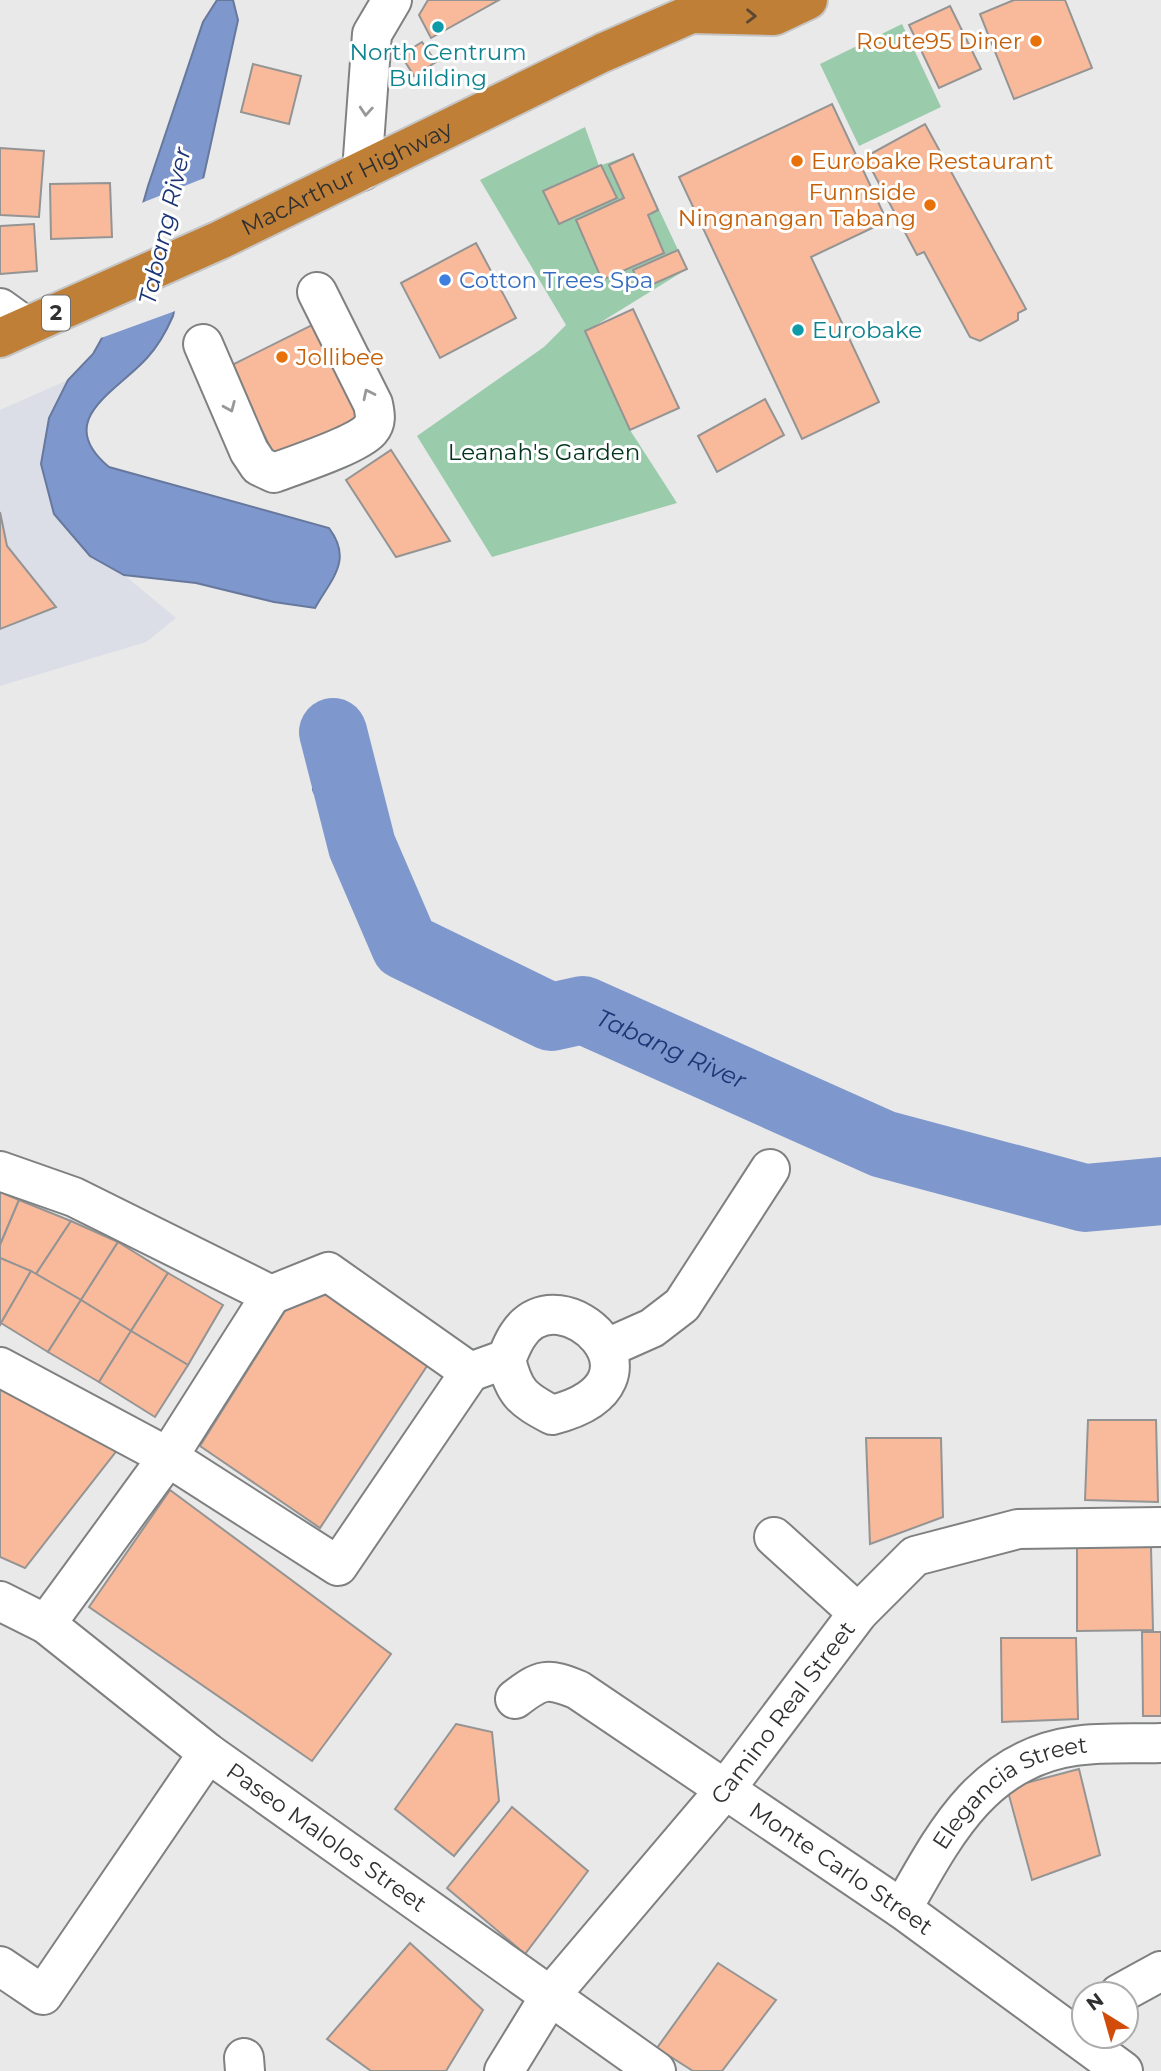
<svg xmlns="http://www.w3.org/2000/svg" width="1161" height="2071" font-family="Montserrat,sans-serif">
  <rect width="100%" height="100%" fill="#e9e9ea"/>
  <polygon fill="#dbdee6" points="68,380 49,418 90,556 124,575 176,618 146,642 0,686 0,410"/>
  <g fill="#9accab">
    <polygon points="902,24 941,107 859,146 820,64"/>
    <polygon points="585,127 599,166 633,154 687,269 585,332 630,430 677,503 492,557 417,436 544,347 566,325 480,180"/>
  </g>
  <g fill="#7e97cc" stroke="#67789d" stroke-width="2">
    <path d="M 217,0 L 233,0 L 238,20 L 173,316 C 166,332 159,345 147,358 C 115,393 53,420 109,467 L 329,528 C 353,560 332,578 315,608 L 274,602 L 196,583 L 124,575 L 90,556 L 54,514 L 41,464 L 49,418 L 68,380 L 93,354 L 107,329 L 148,186 L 203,22 Z"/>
    <path d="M 333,732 L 355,747 L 368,795 L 379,816 L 373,836 L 384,846 L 391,879 L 399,880 L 401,899 L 415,899 L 412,907 L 415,912 L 414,924 L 434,934 L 441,933 L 449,944 C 479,937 561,993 589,1010 L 545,1016 L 497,990 L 481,994 L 471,991 L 465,972 L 445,971 L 431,958 L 405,947 L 397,938 L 393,922 L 385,915 L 389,902 L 384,892 L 375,888 L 369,856 L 360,851 L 358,841 L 329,836 L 327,819 L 313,790 L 313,754 Z"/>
  </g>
  <polygon fill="#e9e9ea" points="207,177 178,310 101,338 139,204"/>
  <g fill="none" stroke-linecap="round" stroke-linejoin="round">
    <path stroke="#7e97cc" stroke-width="68" id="s1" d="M 333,732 L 362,846 L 405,946 L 551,1017 L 583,1010 L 883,1144 L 1085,1198 L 1161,1191"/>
  </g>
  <g fill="#f9ba9b" stroke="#959494" stroke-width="2">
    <polygon points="428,0 499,0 431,38 419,15"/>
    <polygon points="1014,0 1065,0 1092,68 1014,99 980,14"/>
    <polygon points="950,6 981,69 939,88 909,25"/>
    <polygon points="422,42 436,62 414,76 401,55"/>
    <polygon points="253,64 301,76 289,124 241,112"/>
    <polygon points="832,104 887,221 811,257 879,402 802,439 679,177"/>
    <polygon points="925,124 1026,309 1018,313 1018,320 980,341 970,337 924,252 917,255 865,157"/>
    <polygon points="0,148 44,151 39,217 0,215"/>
    <polygon points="633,154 658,210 648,215 664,253 602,280 576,220 624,198 609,165"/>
    <polygon points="601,165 617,198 559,224 543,191"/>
    <polygon points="110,183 112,237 51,239 50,184"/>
    <polygon points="34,224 37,271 0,274 0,226"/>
    <polygon points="476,243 516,318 440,358 401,283"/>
    <polygon points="678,250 687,269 642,289 633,270"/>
    <polygon points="633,309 679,408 630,430 585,331"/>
    <polygon points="320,321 369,420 279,465 230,366"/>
    <polygon points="765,399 784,435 717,472 698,436"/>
    <polygon points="391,450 450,541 396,557 346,480"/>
    <polygon points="0,512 7,546 56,607 0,629"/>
    <polygon points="0,1192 19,1200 0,1245"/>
    <polygon points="19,1200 71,1221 36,1274 0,1258 0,1245"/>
    <polygon points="71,1221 118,1242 81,1300 36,1274"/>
    <polygon points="118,1242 168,1273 131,1331 81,1300"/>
    <polygon points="0,1258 31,1271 0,1325"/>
    <polygon points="31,1271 81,1300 48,1352 1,1323"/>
    <polygon points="168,1273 223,1305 188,1365 131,1331"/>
    <polygon points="328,1289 429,1363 320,1528 200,1446 288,1306"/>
    <polygon points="81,1300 131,1331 99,1382 48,1352"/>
    <polygon points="131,1331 188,1365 155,1417 99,1382"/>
    <polygon points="0,1387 118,1449 25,1568 0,1557"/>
    <polygon points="1088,1420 1156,1420 1158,1502 1085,1500"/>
    <polygon points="866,1438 941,1438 943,1517 870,1544"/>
    <polygon points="170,1490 391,1654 312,1761 89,1607"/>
    <polygon points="1077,1547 1151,1547 1153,1630 1077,1631"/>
    <polygon points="1142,1632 1161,1632 1161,1716 1143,1716"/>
    <polygon points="1001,1638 1076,1638 1078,1719 1002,1722"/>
    <polygon points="456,1724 492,1732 499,1801 454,1856 395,1809"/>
    <polygon points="1079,1769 1100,1855 1032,1880 1007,1788"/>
    <polygon points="512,1807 588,1871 525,1954 447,1888"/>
    <polygon points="410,1943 483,2010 446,2071 371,2071 327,2039"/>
    <polygon points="718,1963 776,2000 722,2071 693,2071 657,2048"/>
  </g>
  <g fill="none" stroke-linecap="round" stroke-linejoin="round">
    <g stroke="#7f8081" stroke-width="42">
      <g id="minor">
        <polyline points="362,171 372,34 392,0"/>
        <polyline points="0,308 25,326"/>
        <path d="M 203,344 L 249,451 L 259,466 L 274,473 C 295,465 357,445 370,430 C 377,422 375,414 373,404 L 317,292"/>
        <polyline points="0,1171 74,1197 271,1295 168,1457 46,1624"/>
        <polyline points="607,1348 652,1328 682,1305 770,1169"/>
        <polyline points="0,1367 168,1457 338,1566 470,1372 328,1272 271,1295"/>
        <path d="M 470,1372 L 506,1359 C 510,1351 513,1342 518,1335 C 560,1269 681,1383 552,1415 C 522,1399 514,1393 506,1359"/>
        <polyline points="774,1537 858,1613"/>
        <path id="s2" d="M 0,1601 L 46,1624 L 208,1753 L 656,2071"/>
        <path id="s3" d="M 515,1699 C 541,1679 547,1677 578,1690 L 902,1909 L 1123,2071"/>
        <path id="s4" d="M 902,1909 C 944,1835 982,1759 1075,1746 C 1103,1742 1133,1744 1161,1743"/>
        <polyline points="0,1966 43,1995 208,1753"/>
        <polyline points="1119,1994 1161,1971"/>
        <polyline points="244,2058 245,2071"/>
        <path id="s5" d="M 504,2071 L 550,1996 L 724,1791 L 858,1613 L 915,1556 L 1018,1529 L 1161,1527"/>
      </g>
    </g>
    <g stroke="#c5c5c5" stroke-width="42">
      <g id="highway">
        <polyline points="691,14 774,16 808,0"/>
        <path id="s6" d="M 0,338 L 220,240 L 602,53 L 691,14 L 705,0"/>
      </g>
    </g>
    <use href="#minor" stroke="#fff" stroke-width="38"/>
    <use href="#highway" stroke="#bf7f37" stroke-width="38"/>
  </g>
  <defs><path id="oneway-chevron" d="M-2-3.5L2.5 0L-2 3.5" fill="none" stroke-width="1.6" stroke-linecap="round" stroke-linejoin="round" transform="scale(1.75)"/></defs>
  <use stroke="#5b4832" href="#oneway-chevron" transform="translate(751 16) rotate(1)"/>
  <g stroke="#989898">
    <use href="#oneway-chevron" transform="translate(366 111) rotate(94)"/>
    <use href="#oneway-chevron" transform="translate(368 394) rotate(-116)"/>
    <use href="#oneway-chevron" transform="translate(230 407) rotate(67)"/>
  </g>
  <g fill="#0f9aa8" stroke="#fff" stroke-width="2.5">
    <circle cx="438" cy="27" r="7"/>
    <circle cx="798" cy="330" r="7"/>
  </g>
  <g fill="#e8710a" stroke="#fff" stroke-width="2.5">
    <circle cx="1036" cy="41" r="7"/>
    <circle cx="797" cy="161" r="7"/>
    <circle cx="930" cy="205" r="7"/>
    <circle cx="282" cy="357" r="7"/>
  </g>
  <circle fill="#3f7fe0" stroke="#fff" stroke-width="2.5" cx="445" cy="280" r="7"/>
  <g text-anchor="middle" stroke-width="6" stroke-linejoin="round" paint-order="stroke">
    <rect fill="#fff" stroke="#6e6e6e" stroke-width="2" x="42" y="295.5" width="28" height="35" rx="5"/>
    <g font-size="21" font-weight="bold" fill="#303030">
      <text x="56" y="320">2</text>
    </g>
    <g font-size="23" fill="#c56008" stroke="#fff" text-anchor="end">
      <text x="1022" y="49">Route95 Diner</text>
      <text x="811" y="169" text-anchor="start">Eurobake Restaurant</text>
      <text x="916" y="200">Funnside<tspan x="916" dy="26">Ningnangan Tabang</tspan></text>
      <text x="296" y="365" text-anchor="start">Jollibee</text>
    </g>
    <g font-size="23" fill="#0d838f" stroke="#fff">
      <text x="438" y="60">North Centrum<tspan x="438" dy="26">Building</tspan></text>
      <text x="812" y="338" text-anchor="start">Eurobake</text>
    </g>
    <g font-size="23" fill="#303030" stroke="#fff">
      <text dy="8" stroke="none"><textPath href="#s6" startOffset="382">MacArthur Highway</textPath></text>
      <text dy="8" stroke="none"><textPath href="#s5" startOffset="455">Camino Real Street</textPath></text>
      <text dy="8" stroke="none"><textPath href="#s4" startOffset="166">Elegancia Street</textPath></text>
      <text dy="8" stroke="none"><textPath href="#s2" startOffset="404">Paseo Malolos Street</textPath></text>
      <text dy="8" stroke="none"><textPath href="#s3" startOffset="387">Monte Carlo Street</textPath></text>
    </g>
    <g font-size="23" fill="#366cbe" stroke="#fff" text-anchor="start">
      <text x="459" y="288">Cotton Trees Spa</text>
    </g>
    <g font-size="23" fill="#02351c" stroke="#fff">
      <text x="544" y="460">Leanah's Garden</text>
    </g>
    <g font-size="24" font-style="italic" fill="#1c3575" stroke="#fff">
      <text transform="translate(165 226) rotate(-77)" y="8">Tabang River</text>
      <text dy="8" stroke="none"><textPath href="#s1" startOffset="518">Tabang River</textPath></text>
    </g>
  </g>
  <g transform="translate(1105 2015) rotate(323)"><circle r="33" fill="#ffffff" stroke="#acacac" stroke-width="2"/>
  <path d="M0-5L12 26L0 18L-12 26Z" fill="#d14c08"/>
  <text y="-10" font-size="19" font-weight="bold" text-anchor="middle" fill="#303030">N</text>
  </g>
</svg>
